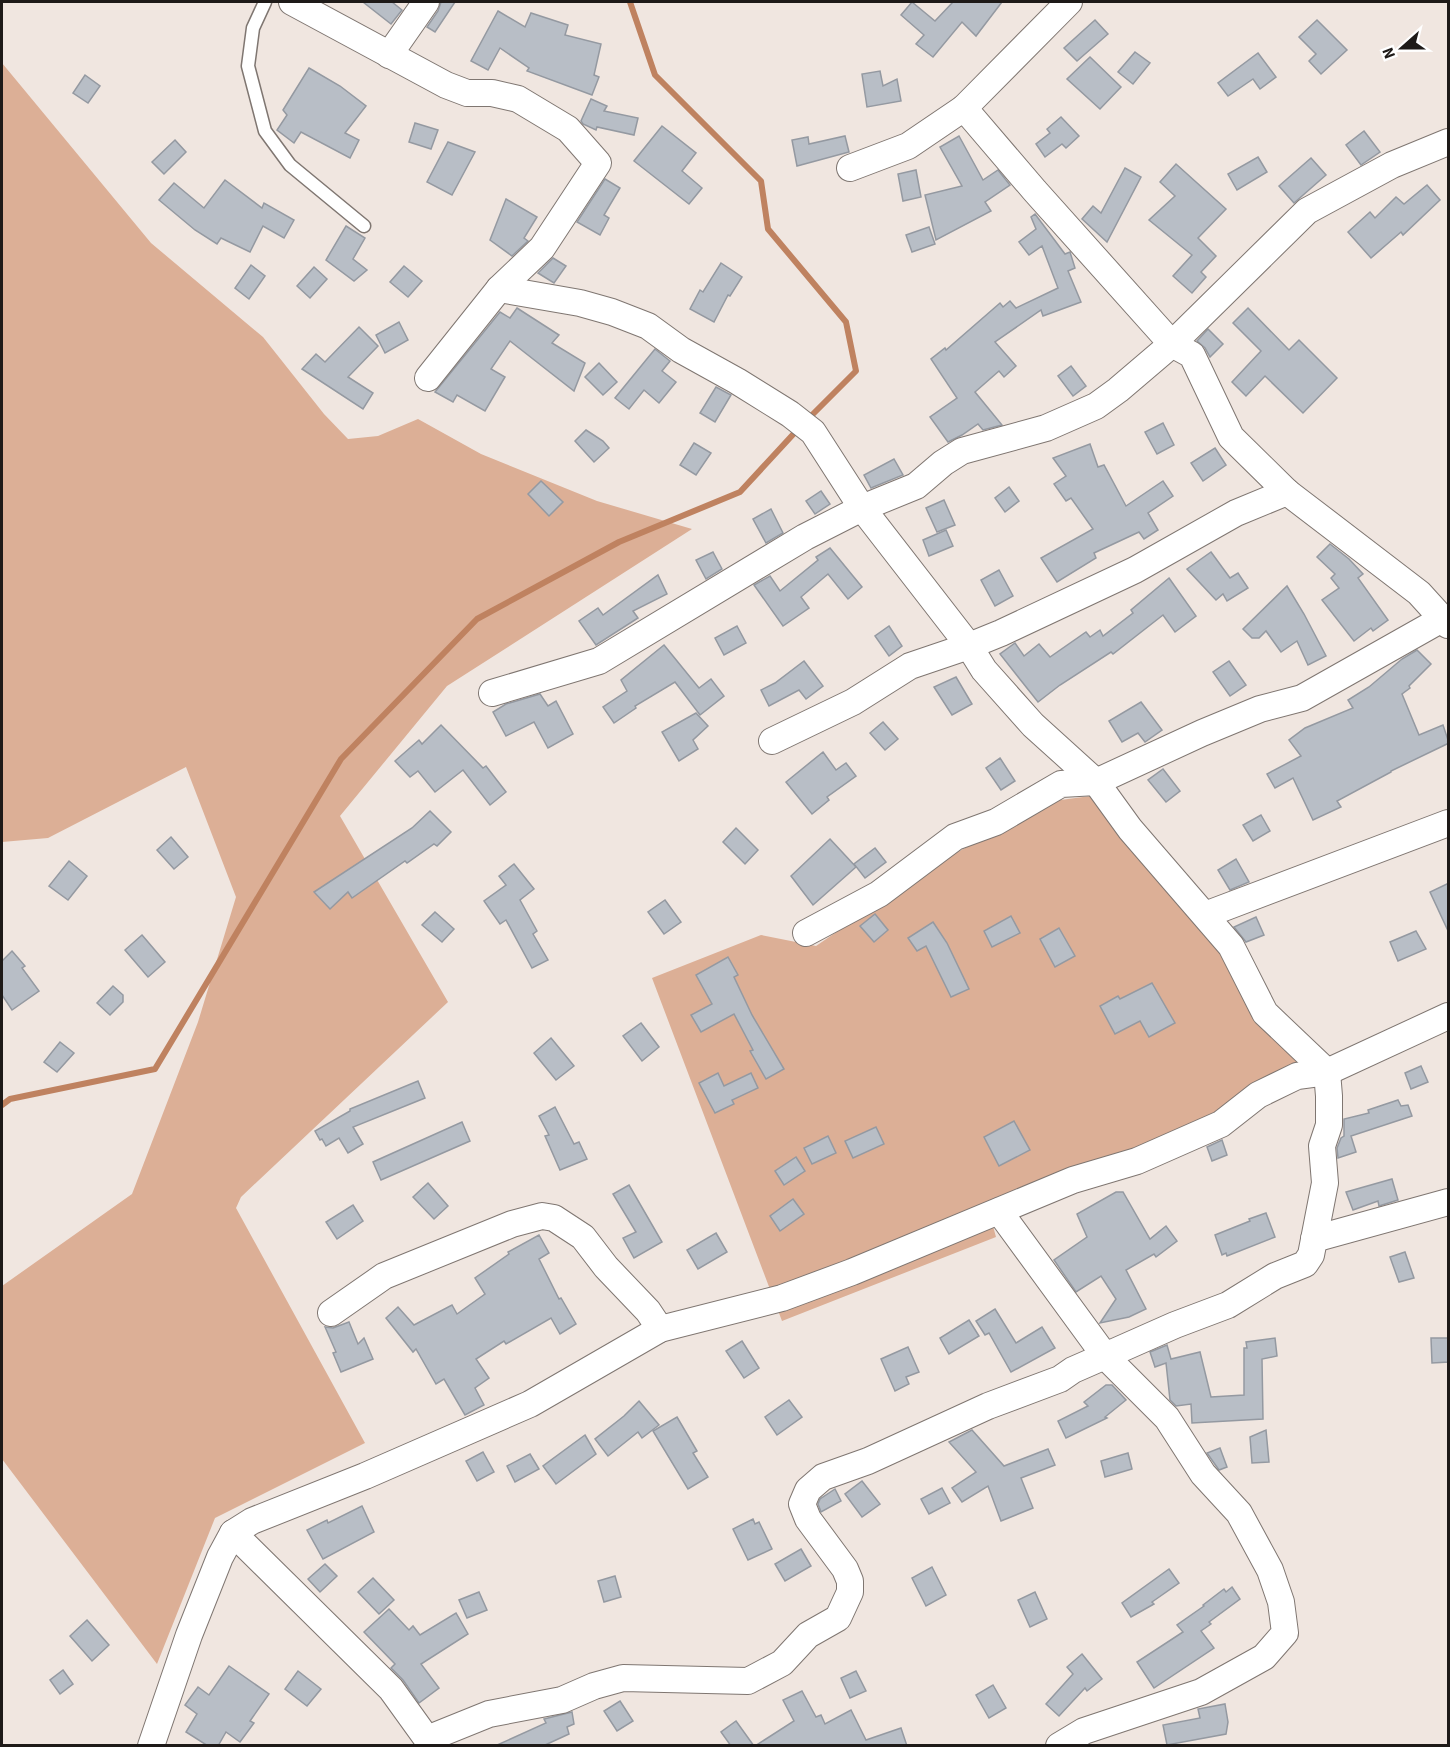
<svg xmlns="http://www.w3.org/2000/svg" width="1450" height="1747" font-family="'Source Sans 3',sans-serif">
  <rect width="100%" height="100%" fill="#f0e6e0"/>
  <g fill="#dcaf96">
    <polygon points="2,63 151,243 263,337 324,414 348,439 378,436 418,419 481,454 597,501 692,529 447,686 340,816 448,1002 241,1197 236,1208 365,1443 215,1518 157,1664 2,1459 2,1286 132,1194 198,1022 236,897 186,767 48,838 2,842"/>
    <polygon points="1098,795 1228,955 1305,1061 1259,1080 1213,1120 987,1204 996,1237 782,1321 652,978 761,935 816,946 939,862 1053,801"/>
  </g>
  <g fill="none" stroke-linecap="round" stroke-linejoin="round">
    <g stroke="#bf8260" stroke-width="6">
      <polyline points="630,2 655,75 761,181 768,229 846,322 856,371 806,421"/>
      <polyline points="2,1105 10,1099 155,1069 341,759 477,619 619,542 740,492 799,428"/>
    </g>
  </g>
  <g fill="#b8bec6" stroke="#9499a1" stroke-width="1.5">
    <polygon points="363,2 392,2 402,10 391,24"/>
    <polygon points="441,2 455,2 435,32 427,27 438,11"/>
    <polygon points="912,2 935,21 953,2 1002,2 976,36 962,22 933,57 916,44 924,35 901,15"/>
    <polygon points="498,11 525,27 531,13 568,25 565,35 601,44 594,75 599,77 592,95 527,71 529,68 500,48 488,70 471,61"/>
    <polygon points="1095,20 1108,34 1077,61 1064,48"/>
    <polygon points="1317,20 1347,50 1321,74 1309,61 1316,54 1299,37"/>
    <polygon points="1135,52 1150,63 1133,84 1118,72"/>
    <polygon points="1258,53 1276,77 1260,89 1253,79 1228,96 1218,83"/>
    <polygon points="1090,57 1121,87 1100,109 1067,79"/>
    <polygon points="309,68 340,86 366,106 345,133 359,140 350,158 301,132 294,143 277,130 287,115 283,110"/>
    <polygon points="880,71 883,86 897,79 901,101 867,107 862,74"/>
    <polygon points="85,75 100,86 88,103 73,93"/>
    <polygon points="591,99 607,106 604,111 638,118 634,135 597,127 596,130 583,124 581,121"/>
    <polygon points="1061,117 1079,136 1066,148 1062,144 1045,157 1036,144 1050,133 1047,129"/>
    <polygon points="415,123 438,130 431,149 409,142"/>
    <polygon points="662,126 696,153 682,171 702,188 689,204 634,161"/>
    <polygon points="1364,131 1380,152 1361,165 1346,145"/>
    <polygon points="845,136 849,152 797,166 792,140 808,137 809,144"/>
    <polygon points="959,136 983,180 998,170 1010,185 985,202 991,211 936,240 925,195 962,186 940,147"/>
    <polygon points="175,140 186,152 164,174 152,162"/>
    <polygon points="448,142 475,152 452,195 427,182"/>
    <polygon points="1258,157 1267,172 1237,190 1228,174"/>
    <polygon points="1311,158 1326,175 1294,203 1279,186"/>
    <polygon points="1176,164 1226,209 1198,238 1216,256 1201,272 1206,277 1192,293 1173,276 1192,255 1149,220 1175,196 1160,182"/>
    <polygon points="1125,168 1141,177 1107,242 1082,219 1093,206 1101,213"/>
    <polygon points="916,170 921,197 903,201 898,174"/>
    <polygon points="605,179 620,188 604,215 609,218 600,235 577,222"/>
    <polygon points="225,180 262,208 264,203 294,220 284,238 263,226 250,252 221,238 217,244 195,230 159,200 174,183 204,208"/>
    <polygon points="1427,185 1440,200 1403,235 1401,232 1371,258 1348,232 1370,212 1375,218 1396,197 1404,204"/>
    <polygon points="506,199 537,217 524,238 528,241 512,256 490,240"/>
    <polygon points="1035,214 1065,254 1070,252 1075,268 1068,271 1081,302 1043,316 1041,310 995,342 1016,366 1004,377 999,371 975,392 1002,425 983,430 978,424 962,435 948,442 930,417 957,398 931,359 945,348 946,350 1000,303 1003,307 1010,301 1016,308 1058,288 1042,246 1029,255 1019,242 1036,229 1031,217"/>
    <polygon points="346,226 365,238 353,259 367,270 354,281 326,260"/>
    <polygon points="929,227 935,244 912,252 906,235"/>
    <polygon points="553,258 566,266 554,283 538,273"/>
    <polygon points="721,263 742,277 730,296 728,295 714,322 690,309 700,290 703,292"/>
    <polygon points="251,265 265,276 249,299 235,288"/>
    <polygon points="404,266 422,281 408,297 390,282"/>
    <polygon points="314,267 327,279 310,298 297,286"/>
    <polygon points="517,308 559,335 552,343 585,363 574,391 510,341 491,369 505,377 485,411 457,395 453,402 435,392 500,312 510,318"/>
    <polygon points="1248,308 1289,350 1299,340 1337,378 1303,413 1265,376 1246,396 1232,382 1261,351 1233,323"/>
    <polygon points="399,322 408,340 385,353 376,335"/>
    <polygon points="359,327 378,346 348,377 373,393 363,409 302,369 316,354 325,362"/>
    <polygon points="1208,329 1223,344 1210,357 1205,348 1197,341"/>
    <polygon points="655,349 670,361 662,371 676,382 659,403 644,390 629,409 615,398"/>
    <polygon points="599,363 617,382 603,395 585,377"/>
    <polygon points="1071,366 1086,386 1073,396 1058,376"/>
    <polygon points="716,387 731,395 715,422 700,413"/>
    <polygon points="1163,423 1174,445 1157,454 1145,432"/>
    <polygon points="586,430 603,441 609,448 594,462 575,441"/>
    <polygon points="694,443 711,453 696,475 680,465"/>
    <polygon points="1090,444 1098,467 1104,465 1126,506 1163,481 1173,496 1148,513 1158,530 1144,539 1139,532 1094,553 1096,558 1057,582 1041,558 1093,529 1071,498 1066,501 1054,484 1066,476 1053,458"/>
    <polygon points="1215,448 1226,465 1203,481 1191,463"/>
    <polygon points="894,459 903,475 871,488 864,475"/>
    <polygon points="541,481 563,502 549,516 528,494"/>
    <polygon points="1009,487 1019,501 1005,512 995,498"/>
    <polygon points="821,491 830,504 815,514 806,501"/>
    <polygon points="944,500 955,525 937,532 926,508"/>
    <polygon points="771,509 783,533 766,543 753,519"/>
    <polygon points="946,530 953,546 929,556 923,540"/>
    <polygon points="1330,544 1349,559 1363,574 1358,578 1388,620 1373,631 1371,628 1354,641 1322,600 1339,588 1331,578 1335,574 1317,557"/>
    <polygon points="830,548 862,587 848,599 828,574 801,597 809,608 783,626 754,585 770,576 780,591 818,560 816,557"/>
    <polygon points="713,552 722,569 706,579 696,560"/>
    <polygon points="1211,552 1230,578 1238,573 1248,588 1227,601 1223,594 1216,600 1187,569"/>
    <polygon points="999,570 1013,596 995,606 981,580"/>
    <polygon points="658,575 667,594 633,611 638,618 596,645 579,621 598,608 603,615"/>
    <polygon points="1169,578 1196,616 1175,632 1163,615 1113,654 1111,652 1060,685 1038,702 1000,654 1015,643 1024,656 1039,644 1050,657 1086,632 1090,637 1100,630 1103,636 1133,613 1131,610"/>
    <polygon points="1287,586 1304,614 1326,656 1308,665 1297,641 1281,652 1266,631 1259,638 1252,638 1243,629"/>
    <polygon points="737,626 746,643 724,655 715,638"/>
    <polygon points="889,626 902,646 889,656 875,636"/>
    <polygon points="664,645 699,688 711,679 724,696 700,715 675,682 635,706 636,708 614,723 603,707 627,691 621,680"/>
    <polygon points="1417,650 1431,664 1409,686 1410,688 1402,694 1419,735 1443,725 1449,743 1391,771 1391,772 1337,801 1341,807 1313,820 1293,778 1275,788 1267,774 1301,756 1289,740 1305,728 1353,708 1348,700 1369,687 1402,659"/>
    <polygon points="804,661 823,686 806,699 799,690 769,706 761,690 775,683"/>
    <polygon points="1229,661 1246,685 1230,696 1213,672"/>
    <polygon points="956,677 972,704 952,715 934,687"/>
    <polygon points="540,694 548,706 556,701 573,734 548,748 534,722 506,736 493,712 506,704"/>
    <polygon points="1141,702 1162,730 1145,742 1138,733 1122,742 1109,721"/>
    <polygon points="696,713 708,726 693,740 698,749 679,761 662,732"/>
    <polygon points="883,722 898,739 885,750 870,733"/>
    <polygon points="441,725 483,768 486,766 506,792 490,805 463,770 435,792 418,771 410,777 395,761 419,740 422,744"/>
    <polygon points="823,752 836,770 846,763 856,776 827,797 829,800 812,814 786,782"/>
    <polygon points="1000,758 1015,781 1001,790 986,768"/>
    <polygon points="1163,769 1180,791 1166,802 1148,780"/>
    <polygon points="430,811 451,832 437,846 434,844 407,863 405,861 352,898 348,892 330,909 314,892 412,828"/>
    <polygon points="1261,815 1270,831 1253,841 1243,825"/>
    <polygon points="736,828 758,850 745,864 723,842"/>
    <polygon points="171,837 188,857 174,869 157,850"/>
    <polygon points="830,839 856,867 813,905 791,876"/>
    <polygon points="875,848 886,862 865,878 854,864"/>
    <polygon points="1236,859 1249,882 1230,890 1218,870"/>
    <polygon points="69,861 87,876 68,900 49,886"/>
    <polygon points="514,864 534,889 520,900 537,931 533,934 548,960 532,968 506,920 500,924 484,901 506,885 499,876"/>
    <polygon points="1449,883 1449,933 1430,892"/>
    <polygon points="665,900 681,922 664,934 648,912"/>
    <polygon points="435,912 454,929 442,942 422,925"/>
    <polygon points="875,914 888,930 874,942 860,926"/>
    <polygon points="1011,916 1020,933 992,947 984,931"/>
    <polygon points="1256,917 1264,935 1246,942 1234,927"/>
    <polygon points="933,922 947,943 969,989 951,997 926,946 917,951 908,938"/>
    <polygon points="1059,928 1075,956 1055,967 1040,939"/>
    <polygon points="1416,931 1426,949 1398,961 1390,942"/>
    <polygon points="142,935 165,962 148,977 125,950"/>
    <polygon points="12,951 25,966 22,968 39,991 12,1010 2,995 2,961"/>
    <polygon points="728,957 738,975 734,977 752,1015 784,1069 766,1079 750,1051 753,1050 734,1014 701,1032 691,1015 712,1004 696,975"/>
    <polygon points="1152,983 1175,1023 1149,1037 1140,1021 1115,1034 1100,1006 1118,996 1120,999"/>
    <polygon points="113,986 123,995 123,1002 110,1015 97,1003"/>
    <polygon points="641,1023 659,1047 642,1061 623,1036"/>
    <polygon points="551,1038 574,1066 556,1080 534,1053"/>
    <polygon points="60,1042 74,1053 57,1072 44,1062"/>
    <polygon points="1421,1066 1428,1082 1411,1089 1405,1073"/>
    <polygon points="718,1073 724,1086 751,1073 758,1088 732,1100 734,1104 715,1113 699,1083"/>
    <polygon points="418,1081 425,1098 353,1127 363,1144 348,1153 339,1138 326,1146 322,1139 320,1140 315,1131 350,1111 350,1109"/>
    <polygon points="1398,1100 1401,1106 1408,1105 1412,1116 1351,1136 1356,1152 1338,1158 1337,1148 1341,1138 1344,1136 1344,1119 1369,1113 1368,1110"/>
    <polygon points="555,1107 574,1144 579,1142 587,1159 560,1170 545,1136 549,1135 539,1116"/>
    <polygon points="1014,1121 1030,1150 999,1166 984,1137"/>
    <polygon points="462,1122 470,1141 381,1180 373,1162"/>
    <polygon points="876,1127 884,1144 853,1158 845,1141"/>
    <polygon points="828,1136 836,1153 812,1164 804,1148"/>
    <polygon points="1222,1140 1227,1155 1212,1161 1207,1147"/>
    <polygon points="796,1157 805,1171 784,1185 775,1171"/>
    <polygon points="1392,1179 1398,1200 1379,1206 1378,1201 1353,1210 1346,1192"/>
    <polygon points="428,1183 448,1206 434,1219 413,1197"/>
    <polygon points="629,1185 662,1242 634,1258 623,1238 636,1232 613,1194"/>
    <polygon points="1116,1192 1123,1192 1150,1239 1166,1226 1177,1241 1156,1257 1154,1254 1126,1270 1146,1309 1129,1317 1100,1323 1116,1299 1101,1276 1076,1292 1054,1260 1087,1237 1077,1214"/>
    <polygon points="793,1199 804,1214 780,1231 770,1216"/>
    <polygon points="353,1205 363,1221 337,1239 326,1222"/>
    <polygon points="1266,1213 1275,1237 1227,1256 1226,1253 1222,1255 1215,1235 1250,1221 1249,1219"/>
    <polygon points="716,1233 727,1252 698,1269 687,1250"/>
    <polygon points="539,1235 549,1253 539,1259 559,1299 561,1298 576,1324 560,1334 551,1318 506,1344 504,1341 476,1359 489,1378 475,1388 484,1405 465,1415 444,1379 436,1384 416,1349 413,1352 386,1318 398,1307 414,1325 452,1305 457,1314 485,1294 475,1278 509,1254 508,1252"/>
    <polygon points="1405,1252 1414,1278 1399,1282 1390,1257"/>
    <polygon points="995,1309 1016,1343 1042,1327 1055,1348 1011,1372 989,1333 985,1335 976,1321"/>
    <polygon points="969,1320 979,1336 949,1354 940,1338"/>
    <polygon points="349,1322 358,1344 364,1338 373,1359 341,1372 333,1353 336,1352 325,1327 333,1328"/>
    <polygon points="1275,1338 1277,1356 1262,1359 1263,1419 1192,1423 1191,1404 1176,1406 1170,1400 1166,1363 1155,1367 1150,1352 1167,1345 1171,1359 1200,1352 1211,1397 1244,1395 1244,1348 1247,1348 1246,1342"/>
    <polygon points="1431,1338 1449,1338 1449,1362 1432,1363"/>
    <polygon points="742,1341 759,1368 744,1378 726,1351"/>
    <polygon points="908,1347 919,1372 906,1377 909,1384 895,1391 881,1359"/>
    <polygon points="1106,1385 1112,1385 1126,1400 1105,1417 1107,1418 1066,1438 1058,1421 1088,1406 1084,1402"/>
    <polygon points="789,1400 802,1417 777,1435 765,1417"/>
    <polygon points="639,1401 659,1425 642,1438 638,1432 608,1456 595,1439 624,1416"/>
    <polygon points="677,1417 697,1451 693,1453 708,1477 688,1489 653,1431"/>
    <polygon points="972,1430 1004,1466 1048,1449 1055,1465 1021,1478 1033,1508 1001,1521 988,1486 962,1502 952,1488 976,1472 949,1442"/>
    <polygon points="1266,1430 1269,1462 1252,1463 1250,1437"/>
    <polygon points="585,1435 596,1454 556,1484 543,1466"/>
    <polygon points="1220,1448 1227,1467 1219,1470 1207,1453"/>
    <polygon points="483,1452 494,1472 477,1481 466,1461"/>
    <polygon points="1128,1453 1132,1469 1105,1477 1101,1461"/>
    <polygon points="530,1454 539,1469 515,1482 507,1466"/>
    <polygon points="862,1481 880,1504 862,1517 845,1494"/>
    <polygon points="942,1488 950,1503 929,1514 921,1499"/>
    <polygon points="835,1489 841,1501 821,1512 818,1504 820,1499"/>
    <polygon points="362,1506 374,1532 323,1559 307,1530 327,1520 328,1523"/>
    <polygon points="753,1519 755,1524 759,1522 772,1549 748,1560 733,1529"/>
    <polygon points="801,1549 811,1566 785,1581 775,1564"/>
    <polygon points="325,1564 337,1576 320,1592 308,1579"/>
    <polygon points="932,1567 946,1595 926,1606 912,1578"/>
    <polygon points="1169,1569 1179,1583 1152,1602 1154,1604 1131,1617 1122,1603"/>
    <polygon points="615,1576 621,1597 604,1602 598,1581"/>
    <polygon points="373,1578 394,1600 379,1614 358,1592"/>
    <polygon points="1232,1587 1240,1599 1209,1622 1211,1624 1201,1631 1214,1648 1154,1688 1137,1662 1183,1632 1177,1625 1204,1606 1203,1605 1224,1589 1226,1592"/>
    <polygon points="479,1592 487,1610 467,1618 459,1600"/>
    <polygon points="1035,1592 1047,1619 1030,1627 1018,1600"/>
    <polygon points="389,1609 409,1630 413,1626 420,1635 456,1613 468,1634 421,1664 439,1688 419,1703 403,1680 391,1668 395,1664 364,1632"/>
    <polygon points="87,1620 109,1645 92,1661 70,1636"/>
    <polygon points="1082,1654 1102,1679 1087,1691 1085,1688 1059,1716 1046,1704 1073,1674 1067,1667"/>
    <polygon points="229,1666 269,1694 250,1721 254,1723 240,1742 226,1732 218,1746 208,1746 186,1732 197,1714 185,1705 198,1687 209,1695"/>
    <polygon points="63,1670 73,1684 60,1694 50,1680"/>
    <polygon points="298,1671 321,1689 307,1706 285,1689"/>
    <polygon points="856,1671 866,1691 850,1698 841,1678"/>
    <polygon points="993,1685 1006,1708 989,1718 976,1695"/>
    <polygon points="802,1691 816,1717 821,1715 825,1724 851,1710 866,1740 901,1728 907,1746 755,1746 794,1721 783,1700"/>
    <polygon points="620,1701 633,1721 617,1731 604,1711"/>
    <polygon points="1225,1704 1228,1722 1226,1734 1167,1745 1163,1725 1200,1718 1198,1709"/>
    <polygon points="572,1712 574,1724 567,1727 569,1734 543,1746 495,1746 546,1723 544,1719"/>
    <polygon points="736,1721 754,1746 731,1746 721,1732"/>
  </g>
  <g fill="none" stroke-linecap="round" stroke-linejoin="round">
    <g stroke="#7f7671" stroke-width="15">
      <polyline id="lane" points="265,2 253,28 248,66 265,131 290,165 364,226"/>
    </g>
    <g stroke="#7f7671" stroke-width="28">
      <g id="street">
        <polyline points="292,2 446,85 467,93 492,93 518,99 568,129 598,163 542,248 499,289 428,378"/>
        <polyline points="389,55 426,2"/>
        <polyline points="964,108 1035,191 1172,344 1192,355 1231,437 1287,492 1419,593 1448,625"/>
        <polyline points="850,168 908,146 964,108 1069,2"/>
        <polyline points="499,289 580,303 612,312 648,326 681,350 737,381 790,414 813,432 862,508 969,646 984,670 1033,725 1096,782 1130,829 1231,946 1265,1013 1327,1072 1329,1096 1329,1125 1322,1146 1325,1183 1311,1255 1305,1264 1275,1276 1228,1305 1175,1325 1105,1356 999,1211"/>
        <polyline points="492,693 599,661 805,537 862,508 916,486 943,463 962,451 1046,428 1096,406 1118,390 1172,344 1307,211 1392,165 1448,142"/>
        <polyline points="772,741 853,702 910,666 969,646 1001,633 1135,570 1236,513 1287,492"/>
        <polyline points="1205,915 1448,823"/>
        <polyline points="806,933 879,894 955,837 996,822 1061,784 1096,782 1202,733 1260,709 1302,698 1442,619"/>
        <polyline points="1314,1239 1448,1202"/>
        <polyline points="331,1313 384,1276 512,1224 542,1216 554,1218 583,1237 606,1267 648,1311 660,1329"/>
        <polyline points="233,1533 391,1689 427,1739 489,1714 562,1700 594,1686 623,1678 748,1681 782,1663 808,1635 838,1618 850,1592 850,1581 845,1569 808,1519 802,1504 808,1490 823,1477 868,1461 988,1406 1060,1379 1073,1370 1105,1356 1167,1418 1203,1474 1239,1513 1270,1570 1281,1602 1285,1633 1264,1657 1201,1692 1084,1731 1059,1746"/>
        <polyline points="151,1746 189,1635 220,1557 233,1533 252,1521 365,1476 530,1404 660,1329 782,1298 852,1272 1073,1180 1137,1161 1221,1124 1258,1095 1297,1076 1327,1072 1448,1016"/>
      </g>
    </g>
    <use href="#lane" stroke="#fff" stroke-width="12"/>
    <use href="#street" stroke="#fff" stroke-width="26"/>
  </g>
  <rect width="1450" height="1747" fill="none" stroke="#1e1a18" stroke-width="6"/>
  <g transform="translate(1402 48) rotate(249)" stroke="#ffffff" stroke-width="4.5" paint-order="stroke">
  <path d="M0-4.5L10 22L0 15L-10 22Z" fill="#1e1a18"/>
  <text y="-9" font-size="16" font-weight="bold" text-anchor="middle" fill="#1e1a18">N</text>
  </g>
</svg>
